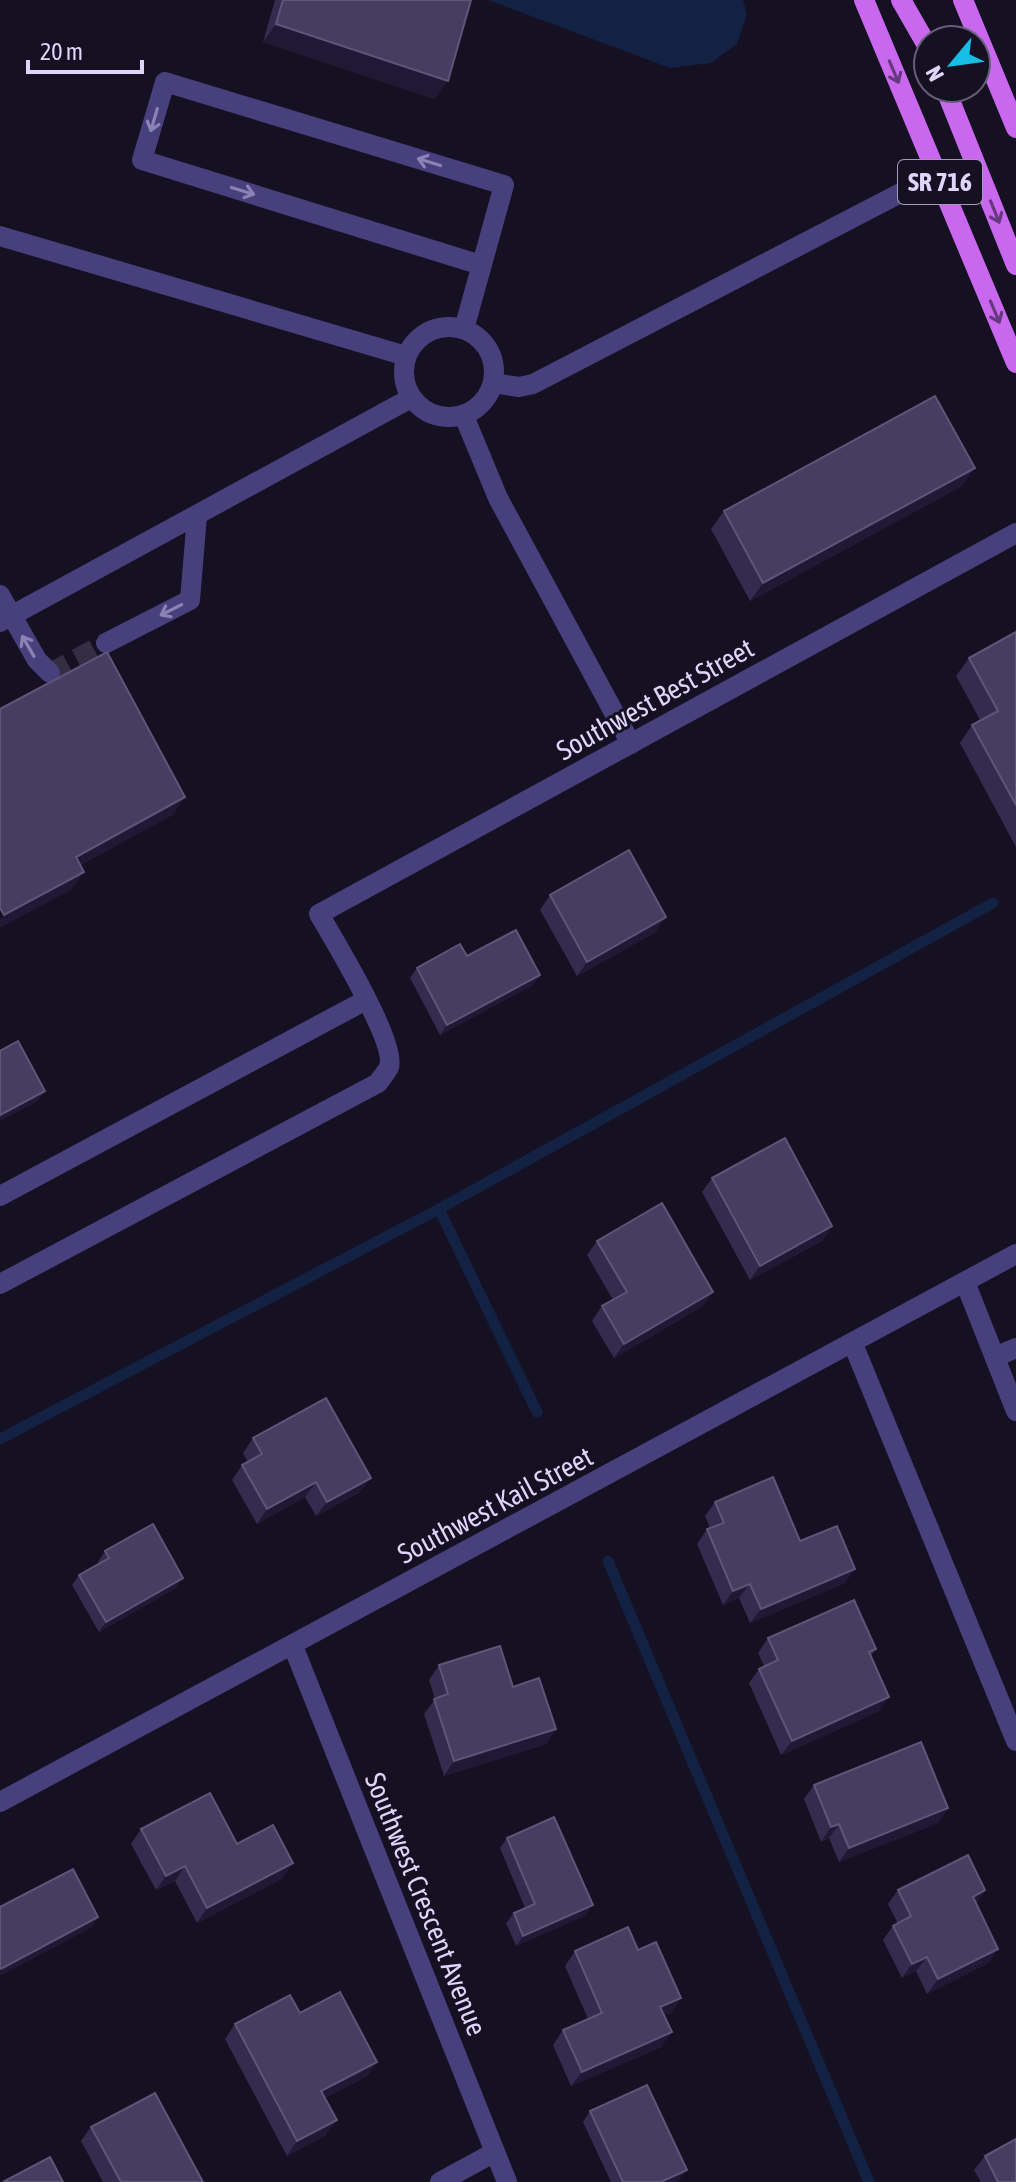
<svg xmlns="http://www.w3.org/2000/svg" width="1016" height="2182" font-family="'Asap Condensed',sans-serif">
  <rect width="100%" height="100%" fill="#151022"/>
  <polygon fill="#132143" points="488,0 743,0 747,14 737,44 711,63 670,68"/>
  <g fill="none" stroke-linecap="round" stroke-linejoin="round">
    <g stroke="#132143" stroke-width="11">
      <polyline points="439,1209 537,1412"/>
      <polyline points="0,1439 439,1209 993,903"/>
      <polyline points="608,1561 869,2182"/>
    </g>
    <polyline stroke="#332e43" stroke-width="20" stroke-dasharray="20 10" stroke-linecap="butt" points="50,673 106,643"/>
    <g stroke="#48407c" stroke-width="20">
      <polyline points="0,236 406,356"/>
      <circle cx="449" cy="372" r="45"/>
      <polyline points="464,329 504,185 165,82 142,160 481,265"/>
      <polyline points="493,383 519,387 533,384 937,174"/>
      <polyline points="464,416 498,498 631,744"/>
      <polyline points="0,595 37,660 50,673"/>
      <polyline points="0,622 411,398"/>
      <polyline points="106,643 190,600 197,516"/>
      <polyline points="0,1196 366,1000"/>
      <polyline points="965,1282 1016,1411"/>
      <path d="M 0,1284 L 378,1083 C 381,1078 387,1072 389,1067 C 397,1043 334,940 319,914 L 1016,533"/>
      <polyline points="853,1344 1016,1741"/>
      <polyline points="995,1357 1016,1348"/>
      <polyline points="293,1646 507,2182"/>
      <polyline points="0,1802 1016,1254"/>
      <polyline points="440,2182 495,2152"/>
    </g>
    <g stroke="#c968ef" stroke-width="20">
      <polyline points="864,0 1016,363"/>
      <polyline points="901,0 928,47"/>
      <polyline points="963,0 1016,128"/>
      <polyline points="945,88 1016,265"/>
    </g>
  </g>
  <g fill="#352b4e">
    <polygon points="275,0 471,0 435,99 263,42"/>
    <polygon points="962,486 750,601 711,529 724,511"/>
    <polygon points="1016,632 1016,847 960,743 972,725 980,720 956,676 969,658"/>
    <polygon points="550,895 656,932 577,976 540,910"/>
    <polygon points="467,956 540,975 533,985 440,1035 410,978 417,968"/>
    <polygon points="712,1178 832,1226 822,1241 750,1280 702,1192"/>
    <polygon points="597,1241 703,1306 614,1358 592,1321 602,1306 613,1300 587,1255"/>
    <polygon points="253,1438 360,1492 316,1516 305,1497 257,1524 232,1480 242,1465 248,1462 243,1453"/>
    <polygon points="715,1502 800,1541 845,1583 750,1623 739,1598 723,1605 697,1544 707,1529 710,1528 705,1516"/>
    <polygon points="105,1551 176,1588 99,1632 72,1585 79,1575 99,1563 98,1562"/>
    <polygon points="768,1638 876,1649 871,1656 879,1711 781,1755 749,1683 759,1669 764,1666 758,1653"/>
    <polygon points="439,1665 513,1687 556,1729 546,1744 444,1776 424,1714 435,1699 429,1680"/>
    <polygon points="814,1785 948,1808 938,1823 839,1862 829,1838 821,1842 804,1799"/>
    <polygon points="141,1829 237,1844 283,1878 197,1923 175,1881 156,1890 131,1844"/>
    <polygon points="507,1838 586,1915 516,1946 506,1923 514,1913 525,1908 500,1848"/>
    <polygon points="898,1890 985,1890 976,1904 998,1949 988,1963 927,1994 916,1971 902,1978 883,1940 893,1926 898,1924 888,1904"/>
    <polygon points="638,1950 681,1998 671,2013 664,2015 661,2047 571,2086 553,2045 563,2030 588,2019 565,1966 575,1951"/>
    <polygon points="300,2013 377,2062 367,2076 325,2098 326,2135 287,2156 225,2039 235,2024"/>
    <polygon points="590,2111 679,2180 676,2182 611,2182 583,2122"/>
    <polygon points="91,2127 203,2182 103,2182 81,2141"/>
    <polygon points="985,2156 1016,2182 981,2182 974,2170"/>
  </g>
  <g fill="#201835">
    <polygon points="276,24 448,81 435,99 263,42"/>
    <polygon points="975,468 962,486 750,601 763,583"/>
    <polygon points="185,797 173,815 63,875 76,857"/>
    <polygon points="84,872 71,890 0,928 0,920 4,915"/>
    <polygon points="666,917 656,932 577,976 587,962"/>
    <polygon points="540,975 533,985 440,1035 447,1025"/>
    <polygon points="45,1091 38,1101 0,1121 0,1115"/>
    <polygon points="832,1226 822,1241 750,1280 760,1266"/>
    <polygon points="713,1292 703,1306 614,1358 624,1344"/>
    <polygon points="371,1478 360,1492 316,1516 327,1502"/>
    <polygon points="316,1482 305,1497 257,1524 267,1509"/>
    <polygon points="855,1569 845,1583 750,1623 761,1609"/>
    <polygon points="183,1578 176,1588 99,1632 106,1622"/>
    <polygon points="750,1584 739,1598 723,1605 733,1591"/>
    <polygon points="889,1697 879,1711 781,1755 792,1741"/>
    <polygon points="556,1729 546,1744 444,1776 454,1761"/>
    <polygon points="948,1808 938,1823 839,1862 849,1848"/>
    <polygon points="839,1824 829,1838 821,1842 831,1827"/>
    <polygon points="293,1863 283,1878 197,1923 207,1908"/>
    <polygon points="185,1866 175,1881 156,1890 166,1876"/>
    <polygon points="985,1890 975,1905 973,1897"/>
    <polygon points="593,1905 586,1915 516,1946 523,1936"/>
    <polygon points="98,1917 91,1928 0,1976 1,1969"/>
    <polygon points="998,1949 988,1963 927,1994 938,1979"/>
    <polygon points="927,1957 916,1971 902,1978 912,1964"/>
    <polygon points="681,1998 671,2013 650,2021 660,2007"/>
    <polygon points="672,2032 661,2047 571,2086 582,2072"/>
    <polygon points="377,2062 367,2076 311,2106 321,2091"/>
    <polygon points="337,2120 326,2135 287,2156 297,2141"/>
    <polygon points="687,2170 679,2180 676,2182 661,2182"/>
  </g>
  <g fill="#473d61" stroke="#5e5579" stroke-width="2">
    <polygon points="283,0 471,0 448,81 276,24"/>
    <polygon points="935,396 975,468 763,583 724,511"/>
    <polygon points="1016,632 1016,805 972,725 998,711 969,658"/>
    <polygon points="107,652 185,797 76,857 84,872 4,915 0,908 0,709"/>
    <polygon points="629,850 666,917 587,962 550,895"/>
    <polygon points="516,930 540,975 447,1025 417,968 460,944 467,956"/>
    <polygon points="18,1041 45,1091 0,1115 0,1051"/>
    <polygon points="785,1138 832,1226 760,1266 712,1178"/>
    <polygon points="662,1203 713,1292 624,1344 602,1306 627,1292 597,1241"/>
    <polygon points="326,1398 371,1478 327,1502 316,1482 267,1509 242,1465 262,1454 253,1438"/>
    <polygon points="773,1477 800,1541 837,1526 855,1569 761,1609 750,1584 733,1591 707,1529 724,1523 715,1502"/>
    <polygon points="153,1524 183,1578 106,1622 79,1575 109,1558 105,1551"/>
    <polygon points="854,1600 876,1649 869,1652 889,1697 792,1741 759,1669 778,1660 768,1638"/>
    <polygon points="500,1646 513,1687 539,1678 556,1729 454,1761 434,1699 448,1694 439,1665"/>
    <polygon points="921,1742 948,1808 849,1848 839,1824 831,1827 814,1785"/>
    <polygon points="210,1793 237,1844 273,1825 293,1863 207,1908 185,1866 166,1876 141,1829"/>
    <polygon points="554,1817 593,1905 523,1936 514,1913 535,1904 507,1838"/>
    <polygon points="968,1855 985,1890 973,1897 998,1949 938,1979 927,1957 912,1964 893,1926 911,1916 898,1890"/>
    <polygon points="73,1869 98,1917 1,1969 0,1967 0,1907"/>
    <polygon points="628,1927 638,1950 656,1942 681,1998 660,2007 672,2032 582,2072 563,2030 602,2013 575,1951"/>
    <polygon points="340,1992 377,2062 321,2091 337,2120 297,2141 235,2024 290,1995 300,2013"/>
    <polygon points="647,2085 687,2170 661,2182 623,2182 590,2111"/>
    <polygon points="155,2093 203,2182 121,2182 91,2127"/>
    <polygon points="1016,2139 1016,2182 998,2182 985,2156"/>
    <polygon points="50,2157 63,2182 3,2182"/>
  </g>
  <defs><path id="oneway-shaft" d="M-6 0H5M1.5-3L5.5 0L1.5 3" fill="none" stroke-width="1.6" stroke-linecap="round" stroke-linejoin="round" transform="scale(2)"/></defs>
  <g stroke="#66387e">
    <use href="#oneway-shaft" transform="translate(894 72) rotate(67)"/>
    <use href="#oneway-shaft" transform="translate(995 212) rotate(68)"/>
    <use href="#oneway-shaft" transform="translate(995 312) rotate(67)"/>
  </g>
  <g stroke="#8b83b5">
    <use href="#oneway-shaft" transform="translate(154 120) rotate(106)"/>
    <use href="#oneway-shaft" transform="translate(429 162) rotate(-163)"/>
    <use href="#oneway-shaft" transform="translate(243 191) rotate(17)"/>
    <use href="#oneway-shaft" transform="translate(171 610) rotate(153)"/>
    <use href="#oneway-shaft" transform="translate(28 646) rotate(-120)"/>
  </g>
  <g text-anchor="middle" stroke-width="6" stroke-linejoin="round" paint-order="stroke">
    <rect fill="#151022" stroke="#a19aba" stroke-width="2" x="898" y="160" width="84" height="44" rx="6"/>
    <g font-size="26" font-weight="bold" fill="#ddd5fb">
      <text x="940" y="191">SR 716</text>
    </g>
    <g font-size="28" fill="#ddd5fb" stroke="#151022">
      <text transform="translate(655 699) rotate(-29)" y="10">Southwest Best Street</text>
      <text transform="translate(495 1505) rotate(-28)" y="10">Southwest Kail Street</text>
      <text transform="translate(426 1904) rotate(68)" y="10">Southwest Crescent Avenue</text>
    </g>
  </g>
  <g transform="translate(952 64) rotate(241)"><circle r="38" fill="#151022" stroke="#655f79" stroke-width="2"/>
  <path d="M0-6L14 30L0 20L-14 30Z" fill="#18bde5"/>
  <text y="-12" font-size="22" font-weight="bold" text-anchor="middle" fill="#ddd5fb">N</text>
  </g>
  <path d="M28 60v12h114v-12" fill="none" stroke="#ddd5fb" stroke-width="4"/>
  <text x="40" y="60" font-size="24" fill="#ddd5fb" stroke="#151022" stroke-width="6" paint-order="stroke">20 m</text>
</svg>
